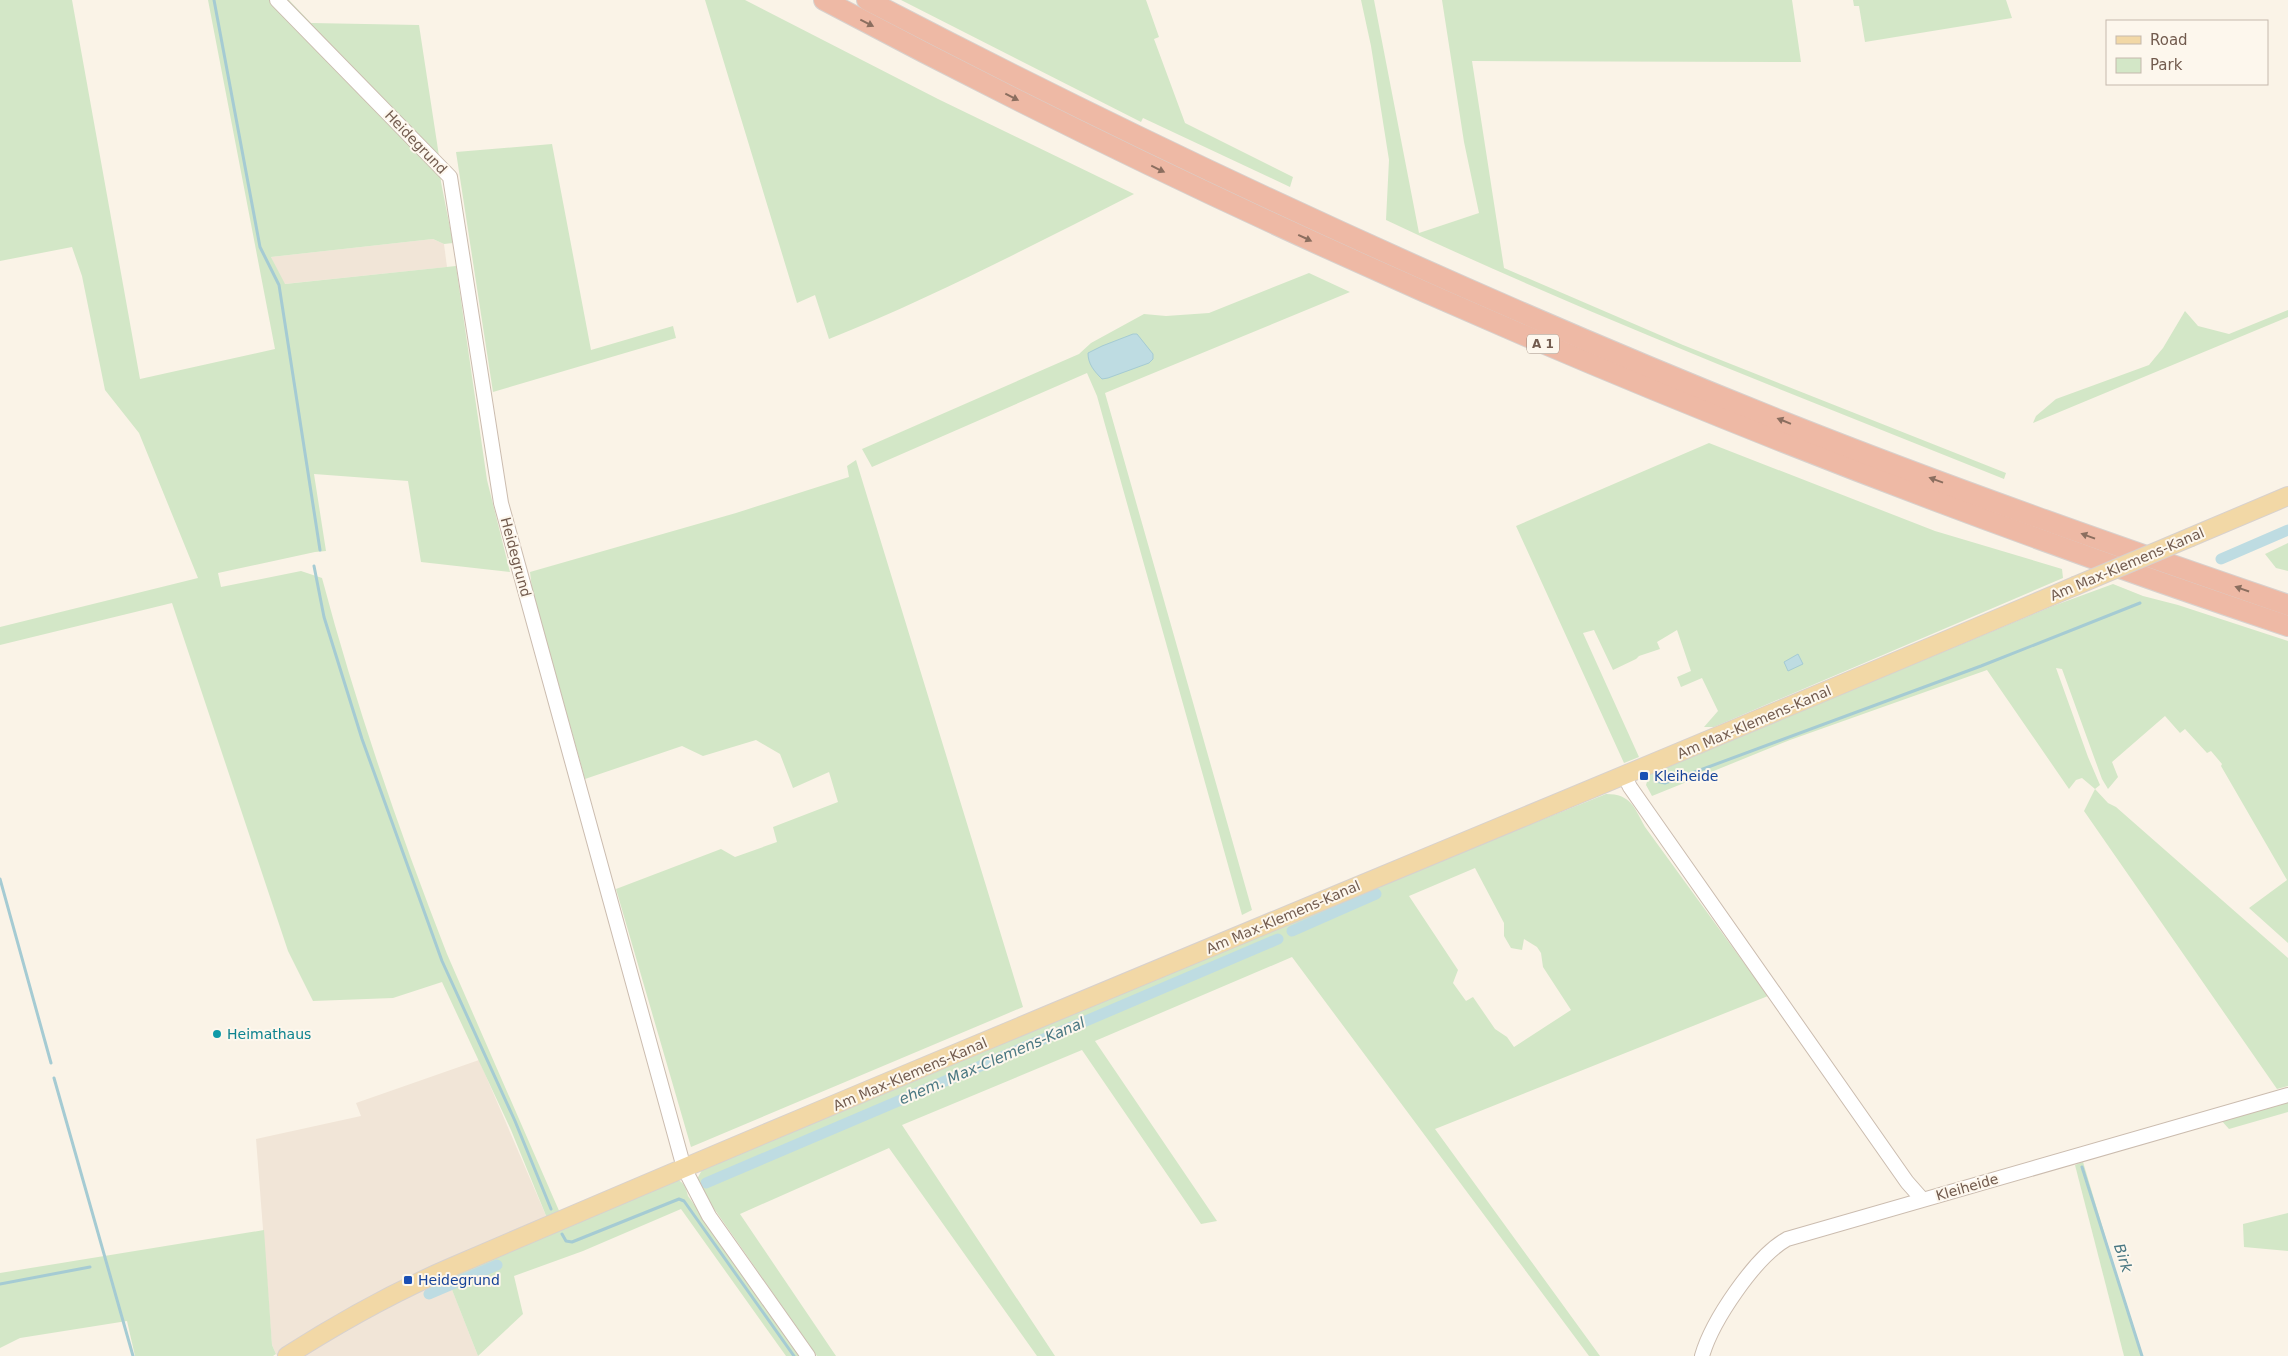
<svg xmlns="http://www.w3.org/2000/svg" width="2288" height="1356" font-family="'DejaVu Sans',sans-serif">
  <rect width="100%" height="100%" fill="#faf3e7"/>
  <g fill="#f1e5d7">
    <polygon points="433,239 444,244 447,267 284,284 271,257"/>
    <polygon points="479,1060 547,1218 442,1264 478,1356 277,1356 272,1345 256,1139 361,1116 356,1103"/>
  </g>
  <g fill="#d3e7c7" fill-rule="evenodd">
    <path d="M 0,0 L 72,0 L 140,379 L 275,349 L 208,0 L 289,0 L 311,23 L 419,25 L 439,156 L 441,182 L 453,243 L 444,244 L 433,239 L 271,257 L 285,284 L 456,266 L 487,480 L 510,572 L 421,562 L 408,481 L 314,474 L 326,551 L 315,552 L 218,573 L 221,587 L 301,571 L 322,578 C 356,706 399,831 447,954 L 560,1213 L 547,1218 L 511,1130 L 442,982 L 393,998 L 313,1001 L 288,951 L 172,603 L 0,645 L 0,627 L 198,578 L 139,433 L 105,390 L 82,276 L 72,247 L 0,261 Z"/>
    <path d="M 705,0 L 745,0 L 938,99 L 1134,194 C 1033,245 934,297 829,339 L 815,295 L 797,303 Z"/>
    <polygon points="901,0 1146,0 1159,37 1154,39 1185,123 1293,177 1290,187 1143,118 1141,122"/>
    <path d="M 1361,0 L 1374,0 L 1419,233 L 1479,213 L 1464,142 L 1442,0 L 1792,0 L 1801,62 L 1472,61 L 1504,268 L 1683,345 L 2006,473 L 2004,479 C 1797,396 1588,315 1386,220 L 1389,160 L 1371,46 Z"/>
    <polygon points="1853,0 2006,0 2012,18 1865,42 1859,6 1854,6"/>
    <polygon points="552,144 591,350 673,326 676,338 493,392 456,152"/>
    <polygon points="1309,273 1350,292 1105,393 1252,910 1242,915 1097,396 1087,373 872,467 862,449 1079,354 1091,343 1144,314 1166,316 1209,313"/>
    <polygon points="2288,310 2288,317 2033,423 2036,416 2056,399 2149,365 2163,348 2185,311 2198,326 2229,334"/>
    <polygon points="1709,443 1935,531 2062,569 2063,578 1714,727 1704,727 1718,711 1702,678 1681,687 1677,677 1691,671 1677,630 1657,642 1660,649 1639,656 1636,659 1613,670 1594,630 1583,633 1639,757 1624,763 1516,526"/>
    <polygon points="856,460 1023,1007 691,1147 616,889 721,849 735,857 777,842 773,827 838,802 829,772 793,788 780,754 756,740 703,756 682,746 585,779 532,589 530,572 736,513 849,477 847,466"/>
    <polygon points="2288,543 2288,571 2276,568 2265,554"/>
    <polygon points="2113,584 2143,596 2178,605 2288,641 2288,943 2249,908 2287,880 2221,766 2222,764 2211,751 2207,753 2185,729 2180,733 2165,716 2112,762 2118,777 2108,789 2102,779 2062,669 2056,668 2088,757 2100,785 2095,789 2108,803 2116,807 2288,958 2288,1086 2277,1089 2084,811 2095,789 2082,778 2076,780 2069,789 1987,670 1790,740 1652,796 1646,785 1649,775 2053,606"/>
    <path d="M 1606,794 C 1631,794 1634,807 1645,827 L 1768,996 L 1435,1129 L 1600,1356 L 1589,1356 L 1292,957 L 1095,1041 L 1217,1221 L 1201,1224 L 1082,1050 L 902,1125 L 1055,1356 L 1037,1356 L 889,1148 L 740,1214 L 836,1356 L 817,1356 L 701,1190 L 697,1179 L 702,1170 L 1335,903 ZM 1475,868 L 1504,923 L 1504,936 L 1511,948 L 1522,950 L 1524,939 L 1537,947 L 1541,953 L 1543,967 L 1571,1010 L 1514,1047 L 1507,1037 L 1495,1029 L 1473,997 L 1466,1001 L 1453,983 L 1458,970 L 1409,896 Z"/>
    <polygon points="2288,1101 2288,1112 2229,1129 2221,1120"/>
    <polygon points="2083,1162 2141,1356 2124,1356 2075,1165"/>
    <path d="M 674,1179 C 683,1180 686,1187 688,1196 L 803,1356 L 786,1356 L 681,1209 L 583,1251 L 514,1276 L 523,1314 L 478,1356 L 447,1277 Z"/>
    <polygon points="2288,1213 2288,1251 2244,1247 2243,1224"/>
    <polygon points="264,1230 272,1345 276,1354 273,1356 135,1356 127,1321 20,1338 0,1348 0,1273"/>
  </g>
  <g fill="#bedce2" stroke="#a5cbd3">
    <path d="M 1133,334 L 1137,334 L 1153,354 L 1153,359 L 1149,363 L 1108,378 L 1102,379 C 1094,371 1088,364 1088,353 L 1102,346 Z"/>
    <polygon points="1798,654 1803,664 1788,671 1784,662"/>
  </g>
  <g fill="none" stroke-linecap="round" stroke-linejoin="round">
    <g stroke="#a5cbd3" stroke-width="3">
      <polyline points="214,0 260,247 279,285 320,550"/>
      <polyline points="314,566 324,617 362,739 442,961 515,1121 551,1209"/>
      <polyline points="1655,781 1665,783 1981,666 2140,603"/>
      <polyline points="0,879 51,1063"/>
      <polyline points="54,1078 133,1356"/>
      <polyline points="2082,1167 2142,1356"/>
      <polyline points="562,1234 566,1241 572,1242 679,1199 684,1201 794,1356"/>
      <polyline points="0,1284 90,1267"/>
    </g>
    <g stroke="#bedce2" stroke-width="11">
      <polyline points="2221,559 2288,530"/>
      <polyline points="1292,931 1376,894"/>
      <polyline points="706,1183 1278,939"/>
      <polyline points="429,1294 497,1265"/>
    </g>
    <g stroke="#cbbcaf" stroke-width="16">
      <g id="minor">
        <polyline points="277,0 450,177 501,503 684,1168 709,1216 808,1356"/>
        <polyline points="1625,777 1630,787 1907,1182 1922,1199"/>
        <path d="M 1702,1356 C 1712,1321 1755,1257 1787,1239 L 2288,1095"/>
      </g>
    </g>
    <g stroke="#d8d1cd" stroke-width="20">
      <g id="major">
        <polyline points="2191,537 2288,496"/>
        <path d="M 287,1356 C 340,1322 394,1292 452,1267 C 991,1035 1535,815 2075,586"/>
      </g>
    </g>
    <g stroke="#d8d1cd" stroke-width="22">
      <g id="highway">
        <path d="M 824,0 C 1294,250 1784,457 2288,626"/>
        <path d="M 867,0 C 1166,156 1472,297 1784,422 C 1950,488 2119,547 2288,605"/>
      </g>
    </g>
    <use href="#minor" stroke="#fff" stroke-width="14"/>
    <use href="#major" stroke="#f2d8a6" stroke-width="18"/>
    <use href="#highway" stroke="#eeb9a5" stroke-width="20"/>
    <g stroke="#d8d1cd" stroke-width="20" stroke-linecap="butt">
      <polyline id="major-bridge" points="2075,586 2191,537"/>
    </g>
    <use href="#major-bridge" stroke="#f2d8a6" stroke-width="18"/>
  </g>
  <defs><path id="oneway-solid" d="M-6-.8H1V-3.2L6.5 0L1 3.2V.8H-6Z" transform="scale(1.25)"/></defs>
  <g fill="#8b6e5f">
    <use href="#oneway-solid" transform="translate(867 23) rotate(27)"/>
    <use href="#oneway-solid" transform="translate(1012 97) rotate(27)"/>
    <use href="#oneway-solid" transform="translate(1158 169) rotate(26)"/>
    <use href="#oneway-solid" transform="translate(1305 238) rotate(25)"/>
    <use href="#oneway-solid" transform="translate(1784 421) rotate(-158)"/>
    <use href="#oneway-solid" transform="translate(1936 480) rotate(-160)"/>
    <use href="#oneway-solid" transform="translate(2088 536) rotate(-160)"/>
    <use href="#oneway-solid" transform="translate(2242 589) rotate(-161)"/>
  </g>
  <g fill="#1a4fb4" stroke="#fdf7ed" stroke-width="2">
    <rect x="1639" y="771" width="10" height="10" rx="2.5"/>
    <rect x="403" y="1275" width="10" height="10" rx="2.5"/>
  </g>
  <circle fill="#0f9aa8" stroke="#fdf7ed" stroke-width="2" cx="217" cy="1034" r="5"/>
  <g text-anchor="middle" stroke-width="4" stroke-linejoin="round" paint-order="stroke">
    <rect fill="#fdf7ed" stroke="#9c8a7e" stroke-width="1" x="1527" y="334.5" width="32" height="19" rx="4"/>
    <g font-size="12" font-weight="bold" fill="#725b4e">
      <text x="1543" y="348">A 1</text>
    </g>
    <g font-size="14" fill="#725b4e" stroke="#fdf7ed">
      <text transform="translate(416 142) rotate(46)" y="5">Heidegrund</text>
      <text transform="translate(516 557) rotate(75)" y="5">Heidegrund</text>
      <text transform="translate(2127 564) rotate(-23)" y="5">Am Max-Klemens-Kanal</text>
      <text transform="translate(1754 722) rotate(-23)" y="5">Am Max-Klemens-Kanal</text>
      <text transform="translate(1283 917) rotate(-23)" y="5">Am Max-Klemens-Kanal</text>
      <text transform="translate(910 1074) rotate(-23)" y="5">Am Max-Klemens-Kanal</text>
      <text transform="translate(1967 1187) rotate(-16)" y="5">Kleiheide</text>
    </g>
    <g font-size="14" fill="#164399" stroke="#fdf7ed" text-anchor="start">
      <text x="1654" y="781">Kleiheide</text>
      <text x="418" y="1285">Heidegrund</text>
    </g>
    <g font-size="14" fill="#0d838f" stroke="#fdf7ed" text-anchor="start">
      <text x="227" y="1039">Heimathaus</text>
    </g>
    <g font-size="15" font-style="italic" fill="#4a7883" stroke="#fdf7ed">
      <text transform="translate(992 1061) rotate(-23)" y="5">ehem. Max-Clemens-Kanal</text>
      <text transform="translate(2123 1258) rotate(72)" y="5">Birk</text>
    </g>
  </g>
  <rect x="2106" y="20" width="162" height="65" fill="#fdf7ed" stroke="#c5b9ad"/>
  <rect x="2116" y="36" width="25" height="8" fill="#f2d8a6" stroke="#c5b9ad"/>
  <text x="2150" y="45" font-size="15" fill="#725b4e">Road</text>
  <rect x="2116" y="58" width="25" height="15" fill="#d3e7c7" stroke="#c5b9ad"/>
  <text x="2150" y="70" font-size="15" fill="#725b4e">Park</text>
</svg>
